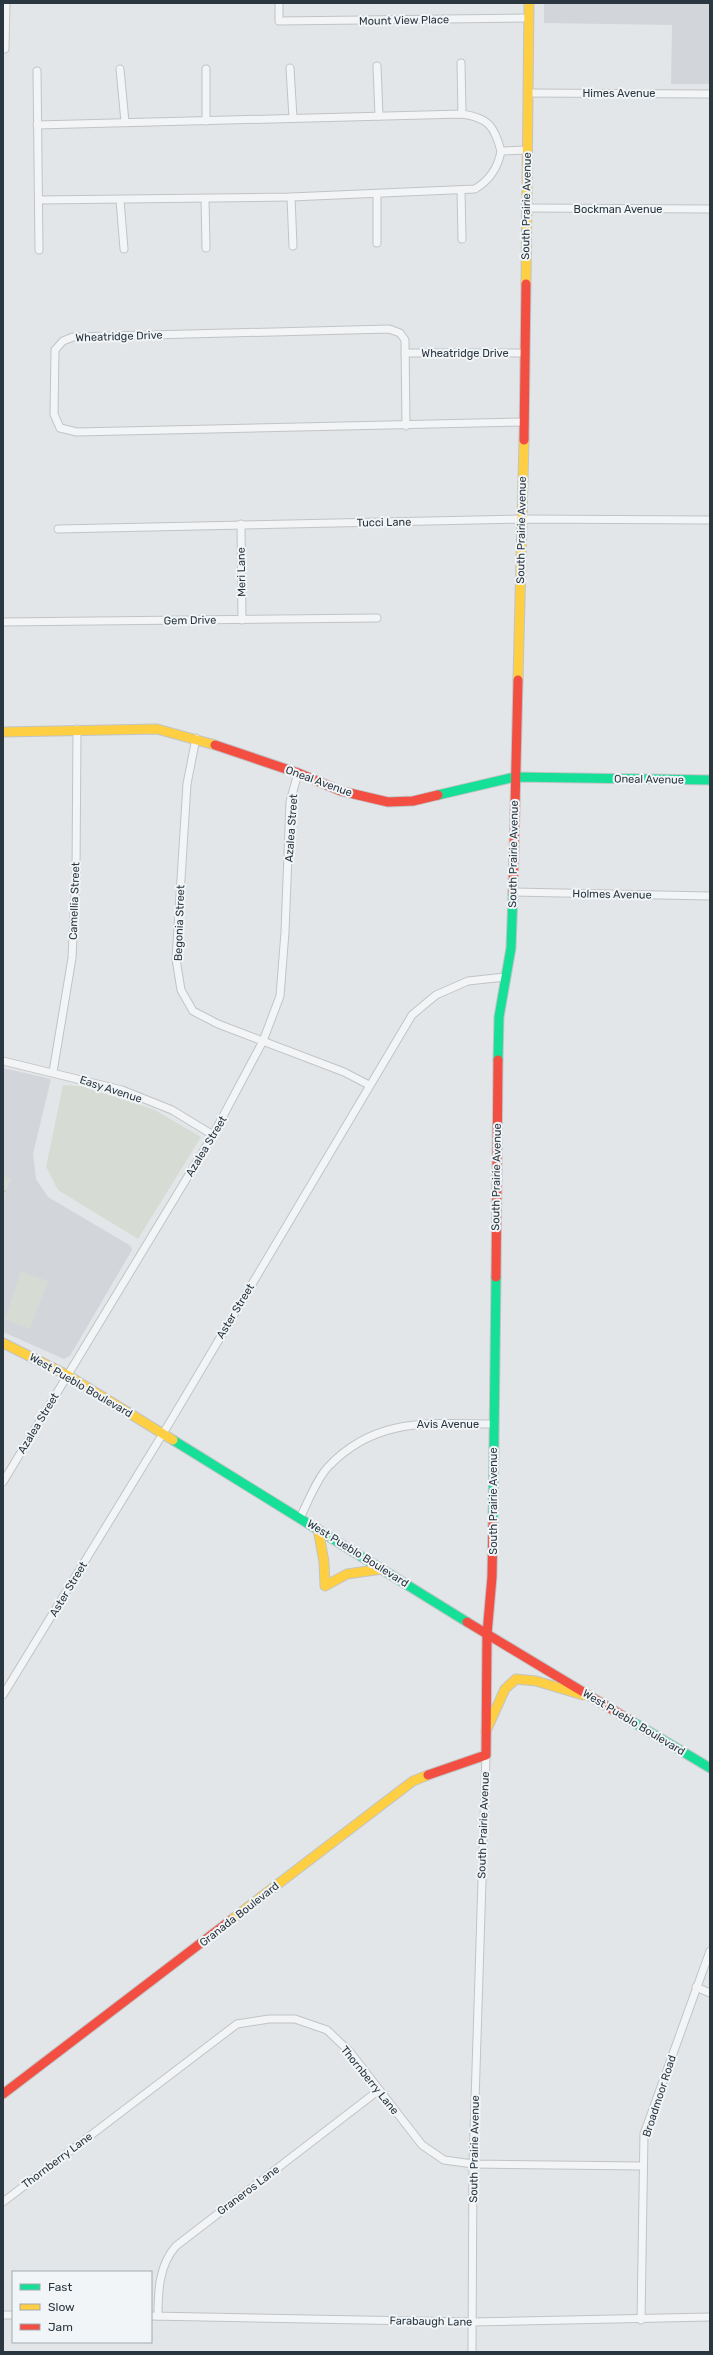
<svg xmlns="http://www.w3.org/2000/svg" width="713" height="2355" font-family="Rubik,sans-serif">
  <defs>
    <pattern id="park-crowns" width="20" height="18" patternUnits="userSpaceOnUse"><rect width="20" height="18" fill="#d6dcd4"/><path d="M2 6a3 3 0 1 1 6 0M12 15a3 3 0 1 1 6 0" fill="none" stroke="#b8bdb7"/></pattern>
  </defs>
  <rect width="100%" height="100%" fill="#e3e6e8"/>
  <g fill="#d2d6db">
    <polygon points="544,3 710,3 710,84 671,84 672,25 544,23"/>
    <polygon points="3,1068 51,1079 33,1154 36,1179 48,1197 131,1246 132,1250 70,1356 64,1359 3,1332"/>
  </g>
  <polygon fill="url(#park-crowns)" points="3,1176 11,1179 3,1199"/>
  <g fill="#d6dcd4">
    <polygon points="63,1085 80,1086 153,1109 201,1137 138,1239 58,1190 46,1167"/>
    <polygon points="21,1272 48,1281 30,1329 5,1319"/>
  </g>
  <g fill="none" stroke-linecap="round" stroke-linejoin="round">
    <g stroke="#c1c4c6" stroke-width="9">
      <g id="street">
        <polyline points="279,3 279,21 529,18"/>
        <polyline points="5,49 6,3"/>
        <polyline points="461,63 462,114"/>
        <polyline points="377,66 379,116"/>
        <polyline points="290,68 293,118"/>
        <polyline points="120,69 125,122"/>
        <polyline points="206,69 206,121"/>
        <polyline points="37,71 39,250"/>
        <polyline points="528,93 710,94"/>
        <path d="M 37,125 L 462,114 C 488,118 494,125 501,151 L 527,150"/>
        <polyline points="461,191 462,239"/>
        <polyline points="377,194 377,243"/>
        <polyline points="291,197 293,246"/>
        <polyline points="205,199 206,248"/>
        <path d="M 39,200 L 291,197 L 475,189 C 490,180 498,168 501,151"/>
        <polyline points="120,200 124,249"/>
        <polyline points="526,208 710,209"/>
        <polyline points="405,353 525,353"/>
        <polyline points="406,426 405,340 400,333 389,329 73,337 63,341 55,350 54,414 60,428 77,432 524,422"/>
        <polyline points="241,524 242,620"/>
        <polyline points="58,529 522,519 710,520"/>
        <polyline points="3,622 377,618"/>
        <polyline points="196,738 187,784 176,959 181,990 193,1011 218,1024 344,1072 369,1085"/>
        <polyline points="513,892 710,896"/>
        <polyline points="3,1061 122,1090 172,1110 213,1135"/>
        <polyline points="53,1072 72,958 76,872 77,729"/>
        <polyline points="3,1482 213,1135 263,1041 280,996 285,932 290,802 298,773"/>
        <path d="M 300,1518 C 308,1502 316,1480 328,1467 C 376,1416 431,1424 493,1424"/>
        <polyline points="3,1695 170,1422 412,1015 436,995 468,981 505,977"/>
        <polyline points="696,1987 710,1993"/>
        <polyline points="3,2202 237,2024 269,2019 295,2019 327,2030 350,2052 422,2145 444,2160 473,2164 642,2166"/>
        <polyline points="3,2315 13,2315"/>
        <polyline points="151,2316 472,2322 710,2317"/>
        <path d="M 158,2316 C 158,2291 159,2265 176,2246 L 379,2090"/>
        <polyline points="641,2320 644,2134 710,1951"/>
        <polyline points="472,2352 473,2164 486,1755"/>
      </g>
    </g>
    <g stroke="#c1c4c6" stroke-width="11">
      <g id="fast">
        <polyline points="438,795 515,777 710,780"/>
        <polyline points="498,1060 499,1017 511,948 513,893"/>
        <polyline points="173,1440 467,1622"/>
        <polyline points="493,1521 496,1277"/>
        <polyline points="628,1719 710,1768"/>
      </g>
    </g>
    <g stroke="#c1c4c6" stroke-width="11">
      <g id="slow">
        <polyline points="526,284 529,3"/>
        <polyline points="518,680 524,440"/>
        <polyline points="3,732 157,729 215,745"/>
        <polyline points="3,1343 67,1375 173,1440"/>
        <polyline points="318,1529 324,1562 325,1586 347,1574 382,1569"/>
        <polyline points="486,1731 505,1689 516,1679 536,1681 583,1695"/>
        <polyline points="231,1920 413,1781 428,1775"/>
      </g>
    </g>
    <g stroke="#c1c4c6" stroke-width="11">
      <g id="jam">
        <polyline points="524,440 526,284"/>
        <polyline points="215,745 298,773 341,791 388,802 413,801 438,795"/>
        <polyline points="513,893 518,680"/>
        <polyline points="496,1277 498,1060"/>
        <polyline points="467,1622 628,1719"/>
        <polyline points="428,1775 486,1755 487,1634 492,1577 493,1521"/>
        <polyline points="3,2094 231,1920"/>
      </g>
    </g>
    <use href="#street" stroke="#f2f4f5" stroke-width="7"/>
    <use href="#fast" stroke="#16e098" stroke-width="9"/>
    <use href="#slow" stroke="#ffcf43" stroke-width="9"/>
    <use href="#jam" stroke="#f24e42" stroke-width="9"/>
  </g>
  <g text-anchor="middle" stroke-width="4" stroke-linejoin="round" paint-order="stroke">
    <g font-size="11" fill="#2b3740" stroke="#f1f5f7">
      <text transform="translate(404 20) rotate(-1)" y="4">Mount View Place</text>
      <text x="619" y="97">Himes Avenue</text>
      <text transform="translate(526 206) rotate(-89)" y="4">South Prairie Avenue</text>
      <text x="618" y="213">Bockman Avenue</text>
      <text transform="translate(119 336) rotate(-2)" y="4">Wheatridge Drive</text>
      <text x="465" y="357">Wheatridge Drive</text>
      <text transform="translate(384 522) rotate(-1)" y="4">Tucci Lane</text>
      <text transform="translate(521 530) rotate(-89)" y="4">South Prairie Avenue</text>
      <text transform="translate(241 572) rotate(-91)" y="4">Meri Lane</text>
      <text transform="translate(190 620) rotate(-1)" y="4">Gem Drive</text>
      <text transform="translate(649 779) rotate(1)" y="4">Oneal Avenue</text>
      <text transform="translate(319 781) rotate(20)" y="4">Oneal Avenue</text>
      <text transform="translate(291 828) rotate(-86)" y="4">Azalea Street</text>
      <text transform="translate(513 854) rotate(-89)" y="4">South Prairie Avenue</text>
      <text transform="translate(612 894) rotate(1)" y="4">Holmes Avenue</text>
      <text transform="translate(74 901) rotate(-88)" y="4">Camellia Street</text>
      <text transform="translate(179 923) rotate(-88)" y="4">Begonia Street</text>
      <text transform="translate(111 1089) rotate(18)" y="4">Easy Avenue</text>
      <text transform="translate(206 1146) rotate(-59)" y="4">Azalea Street</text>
      <text transform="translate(496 1177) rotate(-89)" y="4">South Prairie Avenue</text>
      <text transform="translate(235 1311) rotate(-59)" y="4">Aster Street</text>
      <text transform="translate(81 1385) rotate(30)" y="4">West Pueblo Boulevard</text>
      <text transform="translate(38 1423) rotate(-59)" y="4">Azalea Street</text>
      <text x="448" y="1428">Avis Avenue</text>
      <text transform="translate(493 1501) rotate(-90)" y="4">South Prairie Avenue</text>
      <text transform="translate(358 1553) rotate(32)" y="4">West Pueblo Boulevard</text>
      <text transform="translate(68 1589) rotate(-59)" y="4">Aster Street</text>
      <text transform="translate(634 1722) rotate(31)" y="4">West Pueblo Boulevard</text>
      <text transform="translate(483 1825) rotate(-88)" y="4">South Prairie Avenue</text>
      <text transform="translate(239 1914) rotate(-38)" y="4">Granada Boulevard</text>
      <text transform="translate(370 2080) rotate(51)" y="4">Thornberry Lane</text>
      <text transform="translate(659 2096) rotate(-72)" y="4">Broadmoor Road</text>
      <text transform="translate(474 2149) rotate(-89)" y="4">South Prairie Avenue</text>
      <text transform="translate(57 2160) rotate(-37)" y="4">Thornberry Lane</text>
      <text transform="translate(248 2190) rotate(-37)" y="4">Graneros Lane</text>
      <text transform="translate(431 2321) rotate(1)" y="4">Farabaugh Lane</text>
    </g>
  </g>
  <rect width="713" height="2355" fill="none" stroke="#2b3740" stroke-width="8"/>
  <rect x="12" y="2271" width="140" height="72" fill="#f1f5f7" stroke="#a2a9ae"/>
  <rect x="20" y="2284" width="20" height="6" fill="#16e098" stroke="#a2a9ae"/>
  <text x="48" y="2291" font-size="12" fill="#2b3740">Fast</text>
  <rect x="20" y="2304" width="20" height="6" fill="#ffcf43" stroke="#a2a9ae"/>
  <text x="48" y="2311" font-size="12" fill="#2b3740">Slow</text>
  <rect x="20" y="2324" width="20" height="6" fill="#f24e42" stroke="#a2a9ae"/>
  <text x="48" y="2331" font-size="12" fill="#2b3740">Jam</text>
</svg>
